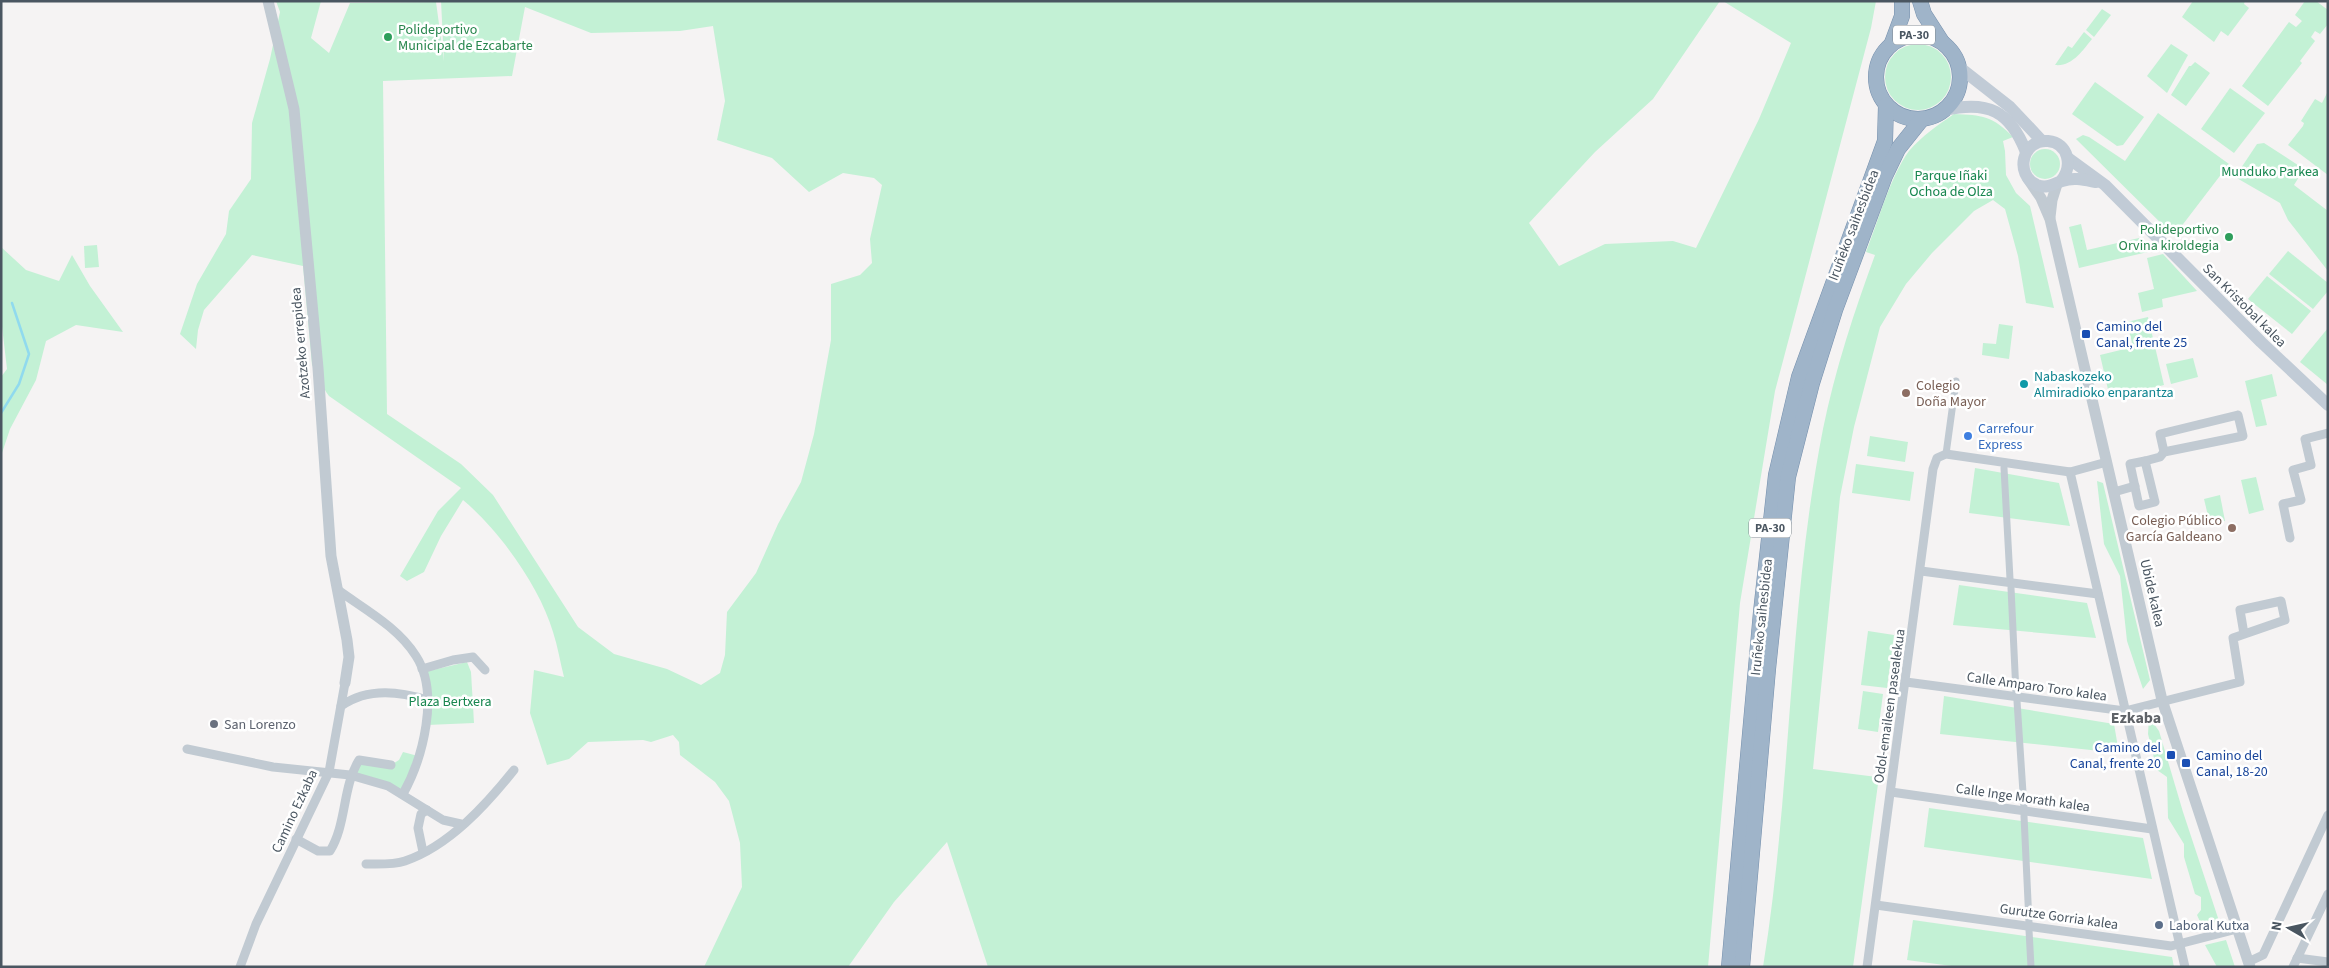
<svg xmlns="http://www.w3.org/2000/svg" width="2329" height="968" font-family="'Source Sans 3',sans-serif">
  <rect width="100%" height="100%" fill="#f5f3f3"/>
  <g fill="#c3f1d5" fill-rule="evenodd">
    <path d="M 276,1 L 321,1 L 311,38 L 329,53 L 350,3 L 436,2 L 444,61 L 441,1 L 1720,1 L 1653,99 L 1595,152 L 1529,223 L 1559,266 L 1605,244 L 1673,241 L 1696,248 L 1759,119 L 1791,43 L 1723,1 L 1876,1 L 1871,28 L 1775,391 L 1740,603 L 1708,967 L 988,967 L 947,842 L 894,902 L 848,967 L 704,967 L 742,887 L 740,843 L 729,801 L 715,782 L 680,755 L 679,742 L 673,735 L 651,742 L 643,740 L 588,742 L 569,759 L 547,765 L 530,713 L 534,670 L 564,677 C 560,662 558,647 553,632 C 540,587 499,530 463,500 L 441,536 L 424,572 L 407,581 L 400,576 L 438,511 L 461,488 L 329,396 C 321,386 320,374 312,365 L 303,266 L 252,255 L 204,310 L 198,330 L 196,349 L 180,334 L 197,284 L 226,234 L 229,211 L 251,179 L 252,123 L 270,59 L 280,12 ZM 525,7 L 591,33 L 680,31 L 713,26 L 725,101 L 717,140 L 772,158 L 809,192 L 843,173 L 874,178 L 882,185 L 870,239 L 872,263 L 860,275 L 831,284 L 831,340 L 814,434 L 801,482 L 778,524 L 756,573 L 727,612 L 725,655 L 720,673 L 701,685 L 667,669 L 614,654 L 578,627 L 493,495 L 461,464 L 387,414 L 383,81 L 512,76 Z"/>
    <polygon points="2193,1 2245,1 2244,4 2249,8 2228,36 2221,31 2214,42 2182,17"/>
    <polygon points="2305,1 2316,1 2328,10 2328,24 2320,34 2315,31 2311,37 2315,41 2300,61 2302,63 2268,106 2242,86 2289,22 2296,27 2302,21 2295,15"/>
    <polygon points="2102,9 2111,15 2094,37 2086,30"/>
    <path d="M 2084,32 L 2092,39 C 2083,50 2072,67 2055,65 L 2068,46 L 2072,48 Z"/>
    <polygon points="2171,44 2188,55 2167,93 2147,76"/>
    <circle cx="1918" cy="77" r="33"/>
    <polygon points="2195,62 2210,73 2186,106 2171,95 2189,66 2191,66"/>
    <polygon points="2095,82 2144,117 2123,145 2117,146 2072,114"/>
    <polygon points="2230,88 2265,113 2234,153 2201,129"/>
    <polygon points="2328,91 2328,175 2288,145 2303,126 2304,123 2301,121 2315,99 2322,103"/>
    <polygon points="2158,113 2229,164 2174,236 2076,139 2083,135 2089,137 2125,161"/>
    <path d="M 1954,114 C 1982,115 1993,116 2013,137 L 2003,141 L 2005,151 L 2006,175 L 2016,193 L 2030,206 L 2054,308 L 2026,303 L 2018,256 L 2005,209 L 1993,200 L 1974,211 L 1932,253 L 1906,284 L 1880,327 L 1854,427 L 1840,497 L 1813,769 L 1877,777 L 1878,784 L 1853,967 L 1763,967 C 1792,789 1788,606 1823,429 C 1835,370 1854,312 1875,255 L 1866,252 C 1878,222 1890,177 1909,151 C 1922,136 1938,125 1954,114 Z"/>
    <polygon points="2264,143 2304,169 2294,185 2328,211 2328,271 2288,220 2280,203 2235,177 2257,144"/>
    <circle cx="2045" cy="164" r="15"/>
    <polygon points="2081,224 2087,250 2139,238 2152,251 2079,268 2069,227"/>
    <polygon points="97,245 99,267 85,268 84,246"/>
    <polygon points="1,247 26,270 59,281 72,255 90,286 123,332 76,325 46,341 36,380 10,429 1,456 1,377 7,369 1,318"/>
    <polygon points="2288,251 2328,283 2328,291 2313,309 2269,274"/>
    <polygon points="2163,254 2197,291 2162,299 2163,307 2142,312 2138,293 2154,289 2147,258"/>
    <polygon points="2267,276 2311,311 2292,334 2248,299"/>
    <polygon points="2148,317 2164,385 2110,398 2100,355 2133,347 2127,322"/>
    <polygon points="1999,324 2013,326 2009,359 1982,355 1983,343 1996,344"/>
    <polygon points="2328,328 2328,385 2300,362"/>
    <polygon points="2193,358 2198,377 2171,384 2166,364"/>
    <polygon points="2272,374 2277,396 2261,400 2267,425 2256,427 2245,381"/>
    <polygon points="1870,436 1908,442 1905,462 1867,456"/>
    <polygon points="1856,464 1914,472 1910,501 1852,493"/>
    <polygon points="1975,468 2059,483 2070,526 1969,513"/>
    <polygon points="2256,477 2264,510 2249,514 2241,480"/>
    <polygon points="2097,481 2103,483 2150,680 2143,689 2127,641 2120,576 2104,544"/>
    <polygon points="2220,495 2225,521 2210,524 2204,499"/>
    <polygon points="1959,585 2087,603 2096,638 1953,625"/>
    <polygon points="1868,631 1894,635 1887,688 1861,685"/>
    <polygon points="467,662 471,672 474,723 427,725 424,672"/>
    <polygon points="1863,691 1883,694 1878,732 1858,729"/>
    <polygon points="1944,696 2114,724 2119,753 1940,734"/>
    <polygon points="2149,717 2159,731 2183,812 2219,921 2202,926 2197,915 2201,910 2201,897 2195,894 2184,857 2184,844 2168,818 2167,777 2157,770 2148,734"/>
    <polygon points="403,752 418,756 403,794 350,775 359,760 391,765 399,760"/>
    <polygon points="1929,808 2143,838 2152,879 1924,847"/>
    <polygon points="1913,920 2172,957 2174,967 1959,967 1907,960"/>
    <polygon points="2226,940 2235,967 2217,967 2205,945"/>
  </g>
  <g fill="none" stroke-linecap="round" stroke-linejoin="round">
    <polyline stroke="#90daee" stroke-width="2.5" points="1,413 19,384 29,354 12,303"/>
    <g stroke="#7690ad" stroke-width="16">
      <g id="trunk">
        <polyline points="1920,1 1924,14 1942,42"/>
        <circle cx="1918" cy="77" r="42"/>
        <polyline points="1892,43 1902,16 1902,1"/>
        <polyline points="1729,967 1761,612 1776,475 1799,377 1885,141 1886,105"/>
        <polyline points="1742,967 1768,669 1788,477 1812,383 1835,310 1885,176 1898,149 1922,119"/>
      </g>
    </g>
    <g stroke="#c1cad2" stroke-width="7">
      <polyline points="1946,454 1956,381"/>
      <polyline points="2004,468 2010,579"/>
      <polyline points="2011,588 2016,693"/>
      <polyline points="2017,701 2024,808"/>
      <polyline points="2024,816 2029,923"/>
      <polyline points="2029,930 2031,967"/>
    </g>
    <g stroke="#c1cad2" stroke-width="9">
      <polyline points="2145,461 2160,457 2164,452 2243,436 2238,415 2160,434 2164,452"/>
      <polygon points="2145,461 2155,502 2139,506 2130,464"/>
      <polyline points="2070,472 2185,967"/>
      <polyline points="2114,492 2135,486"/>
      <polyline points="2290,538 2283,504 2301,500 2293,470 2311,465 2305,439 2328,433"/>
      <polyline points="1921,571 2098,594"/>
      <path d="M 338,590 C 364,609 398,627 416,656 C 440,693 423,758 403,794"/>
      <polyline points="422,669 453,660 473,657 485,670"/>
      <polyline points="1906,682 2125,711 2240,682 2233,638 2285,620 2281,601 2240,610 2244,634"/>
      <path d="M 341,706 C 366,688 399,691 427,700"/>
      <polyline points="187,749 273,767 350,775 388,786 443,820 461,824"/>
      <polyline points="1891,792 2152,829"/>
      <path d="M 296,839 L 318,851 L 330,851 C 347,823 342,788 359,760 L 391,765"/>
      <polyline points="423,852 418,828 421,814 427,810"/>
      <path d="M 366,864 C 379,864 393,865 405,861 C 449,846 486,805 514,770"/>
      <polyline points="1876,905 2171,946 2237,929"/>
      <polyline points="2297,958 2328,962"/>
      <polyline points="2248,962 2263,955 2328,815"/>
      <polyline points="240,967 256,924 329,772 345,683"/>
      <polyline points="1867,967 1933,469 1937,458 1946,454 2070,472 2107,462"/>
      <polyline points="2293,967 2328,894"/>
    </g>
    <g stroke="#c1cad2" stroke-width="11">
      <polyline points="268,1 294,109 318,368 331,556 347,640 349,657 345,683"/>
      <polyline points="2028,179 2041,198 2050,219 2162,700 2250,967"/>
      <polyline points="2050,217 2052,200 2057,184"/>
    </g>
    <g stroke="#c1cbd6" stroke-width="12">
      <polyline points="1959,67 2010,107 2042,141"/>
      <path d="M 1945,110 C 1988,100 2010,111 2026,152"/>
      <polyline points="2068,158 2105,185 2261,342 2328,405"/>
      <path d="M 2061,181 C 2073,167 2069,143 2048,141 C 2022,139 2014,175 2037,185 C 2047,189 2053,184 2062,181 C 2074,177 2085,180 2096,182"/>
    </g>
    <use href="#trunk" stroke="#9fb4c9" stroke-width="15"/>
  </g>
  <g fill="#2e9e5b" stroke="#fff" stroke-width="2">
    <circle cx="388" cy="37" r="5"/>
    <circle cx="2229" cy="237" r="5"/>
  </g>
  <g fill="#1a4fb4" stroke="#fff" stroke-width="2">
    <rect x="2081" y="329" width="10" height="10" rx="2.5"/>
    <rect x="2166" y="750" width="10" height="10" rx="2.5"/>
    <rect x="2181" y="758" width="10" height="10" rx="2.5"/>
  </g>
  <circle fill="#0f9aa8" stroke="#fff" stroke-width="2" cx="2024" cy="384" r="5"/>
  <g fill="#8d6e63" stroke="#fff" stroke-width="2">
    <circle cx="1906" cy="393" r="5"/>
    <circle cx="2232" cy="528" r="5"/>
  </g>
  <circle fill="#3f7fe0" stroke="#fff" stroke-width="2" cx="1968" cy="436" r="5"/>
  <circle fill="#6b7280" stroke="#fff" stroke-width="2" cx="214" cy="724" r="5"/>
  <circle fill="#5c6f8a" stroke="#fff" stroke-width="2" cx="2159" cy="925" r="5"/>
  <g text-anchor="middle" stroke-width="5" stroke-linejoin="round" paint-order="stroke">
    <g fill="#fff" stroke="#808990" stroke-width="1">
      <rect x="1893" y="25.5" width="42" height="19" rx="4"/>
      <rect x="1749" y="518.5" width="42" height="19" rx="4"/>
    </g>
    <g font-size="12" font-weight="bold" fill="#4a5661">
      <text x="1914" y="39">PA-30</text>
      <text x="1770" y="532">PA-30</text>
    </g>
    <g font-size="14" fill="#27864d" stroke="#fff" text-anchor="start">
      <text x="398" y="34">Polideportivo<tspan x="398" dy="16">Municipal de Ezcabarte</tspan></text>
      <text x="2219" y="234" text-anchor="end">Polideportivo<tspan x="2219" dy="16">Orvina kiroldegia</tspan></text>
    </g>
    <g font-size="14" fill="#17864f" stroke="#fff">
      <text x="2270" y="176">Munduko Parkea</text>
      <text x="1951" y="180">Parque Iñaki<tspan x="1951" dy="16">Ochoa de Olza</tspan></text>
      <text x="450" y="706">Plaza Bertxera</text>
    </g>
    <g font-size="14" fill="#4a5661" stroke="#fff">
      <text transform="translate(1853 225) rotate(-69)" y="5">Iruñeko saihesbidea</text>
      <text transform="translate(2245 305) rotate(45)" y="5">San Kristobal kalea</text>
      <text transform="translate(300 343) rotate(-95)" y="5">Azotzeko errepidea</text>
      <text transform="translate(2153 593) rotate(77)" y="5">Ubide kalea</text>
      <text transform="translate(1761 617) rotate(-84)" y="5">Iruñeko saihesbidea</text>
      <text transform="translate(2037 686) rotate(8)" y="5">Calle Amparo Toro kalea</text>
      <text transform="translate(1889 706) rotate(-82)" y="5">Odol-emaileen pasealekua</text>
      <text transform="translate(2023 797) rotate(8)" y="5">Calle Inge Morath kalea</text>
      <text transform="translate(294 811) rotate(-65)" y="5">Camino Ezkaba</text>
      <text transform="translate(2059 916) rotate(8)" y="5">Gurutze Gorria kalea</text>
    </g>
    <g font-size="14" fill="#164399" stroke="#fff" text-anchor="start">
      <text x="2096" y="331">Camino del<tspan x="2096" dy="16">Canal, frente 25</tspan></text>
      <text x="2161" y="752" text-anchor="end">Camino del<tspan x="2161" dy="16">Canal, frente 20</tspan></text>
      <text x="2196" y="760">Camino del<tspan x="2196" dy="16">Canal, 18-20</tspan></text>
    </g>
    <g font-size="14" fill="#0d838f" stroke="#fff" text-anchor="start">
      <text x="2034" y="381">Nabaskozeko<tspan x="2034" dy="16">Almiradioko enparantza</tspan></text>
    </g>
    <g font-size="14" fill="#785e54" stroke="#fff" text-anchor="start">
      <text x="1916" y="390">Colegio<tspan x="1916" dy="16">Doña Mayor</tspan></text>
      <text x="2222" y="525" text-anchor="end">Colegio Público<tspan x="2222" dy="16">García Galdeano</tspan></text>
    </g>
    <g font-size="14" fill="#366cbe" stroke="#fff" text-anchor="start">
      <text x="1978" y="433">Carrefour<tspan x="1978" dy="16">Express</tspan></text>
    </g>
    <g font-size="14" fill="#5b616d" stroke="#fff" text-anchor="start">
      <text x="224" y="729">San Lorenzo</text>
    </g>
    <g font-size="14" fill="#4e5e75" stroke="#fff" text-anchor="start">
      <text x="2169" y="930">Laboral Kutxa</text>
    </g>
    <g font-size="16" font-weight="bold" fill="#5f6368" stroke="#fff">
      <text x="2136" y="723">Ezkaba</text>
    </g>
  </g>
  <rect width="2329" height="968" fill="none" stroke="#4a5661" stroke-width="5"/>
  <g transform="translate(2289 928) rotate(279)" stroke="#ffffff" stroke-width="4" paint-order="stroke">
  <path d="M0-4L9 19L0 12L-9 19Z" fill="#4a5661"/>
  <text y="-8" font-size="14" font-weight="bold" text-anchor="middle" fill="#4a5661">N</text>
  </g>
</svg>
